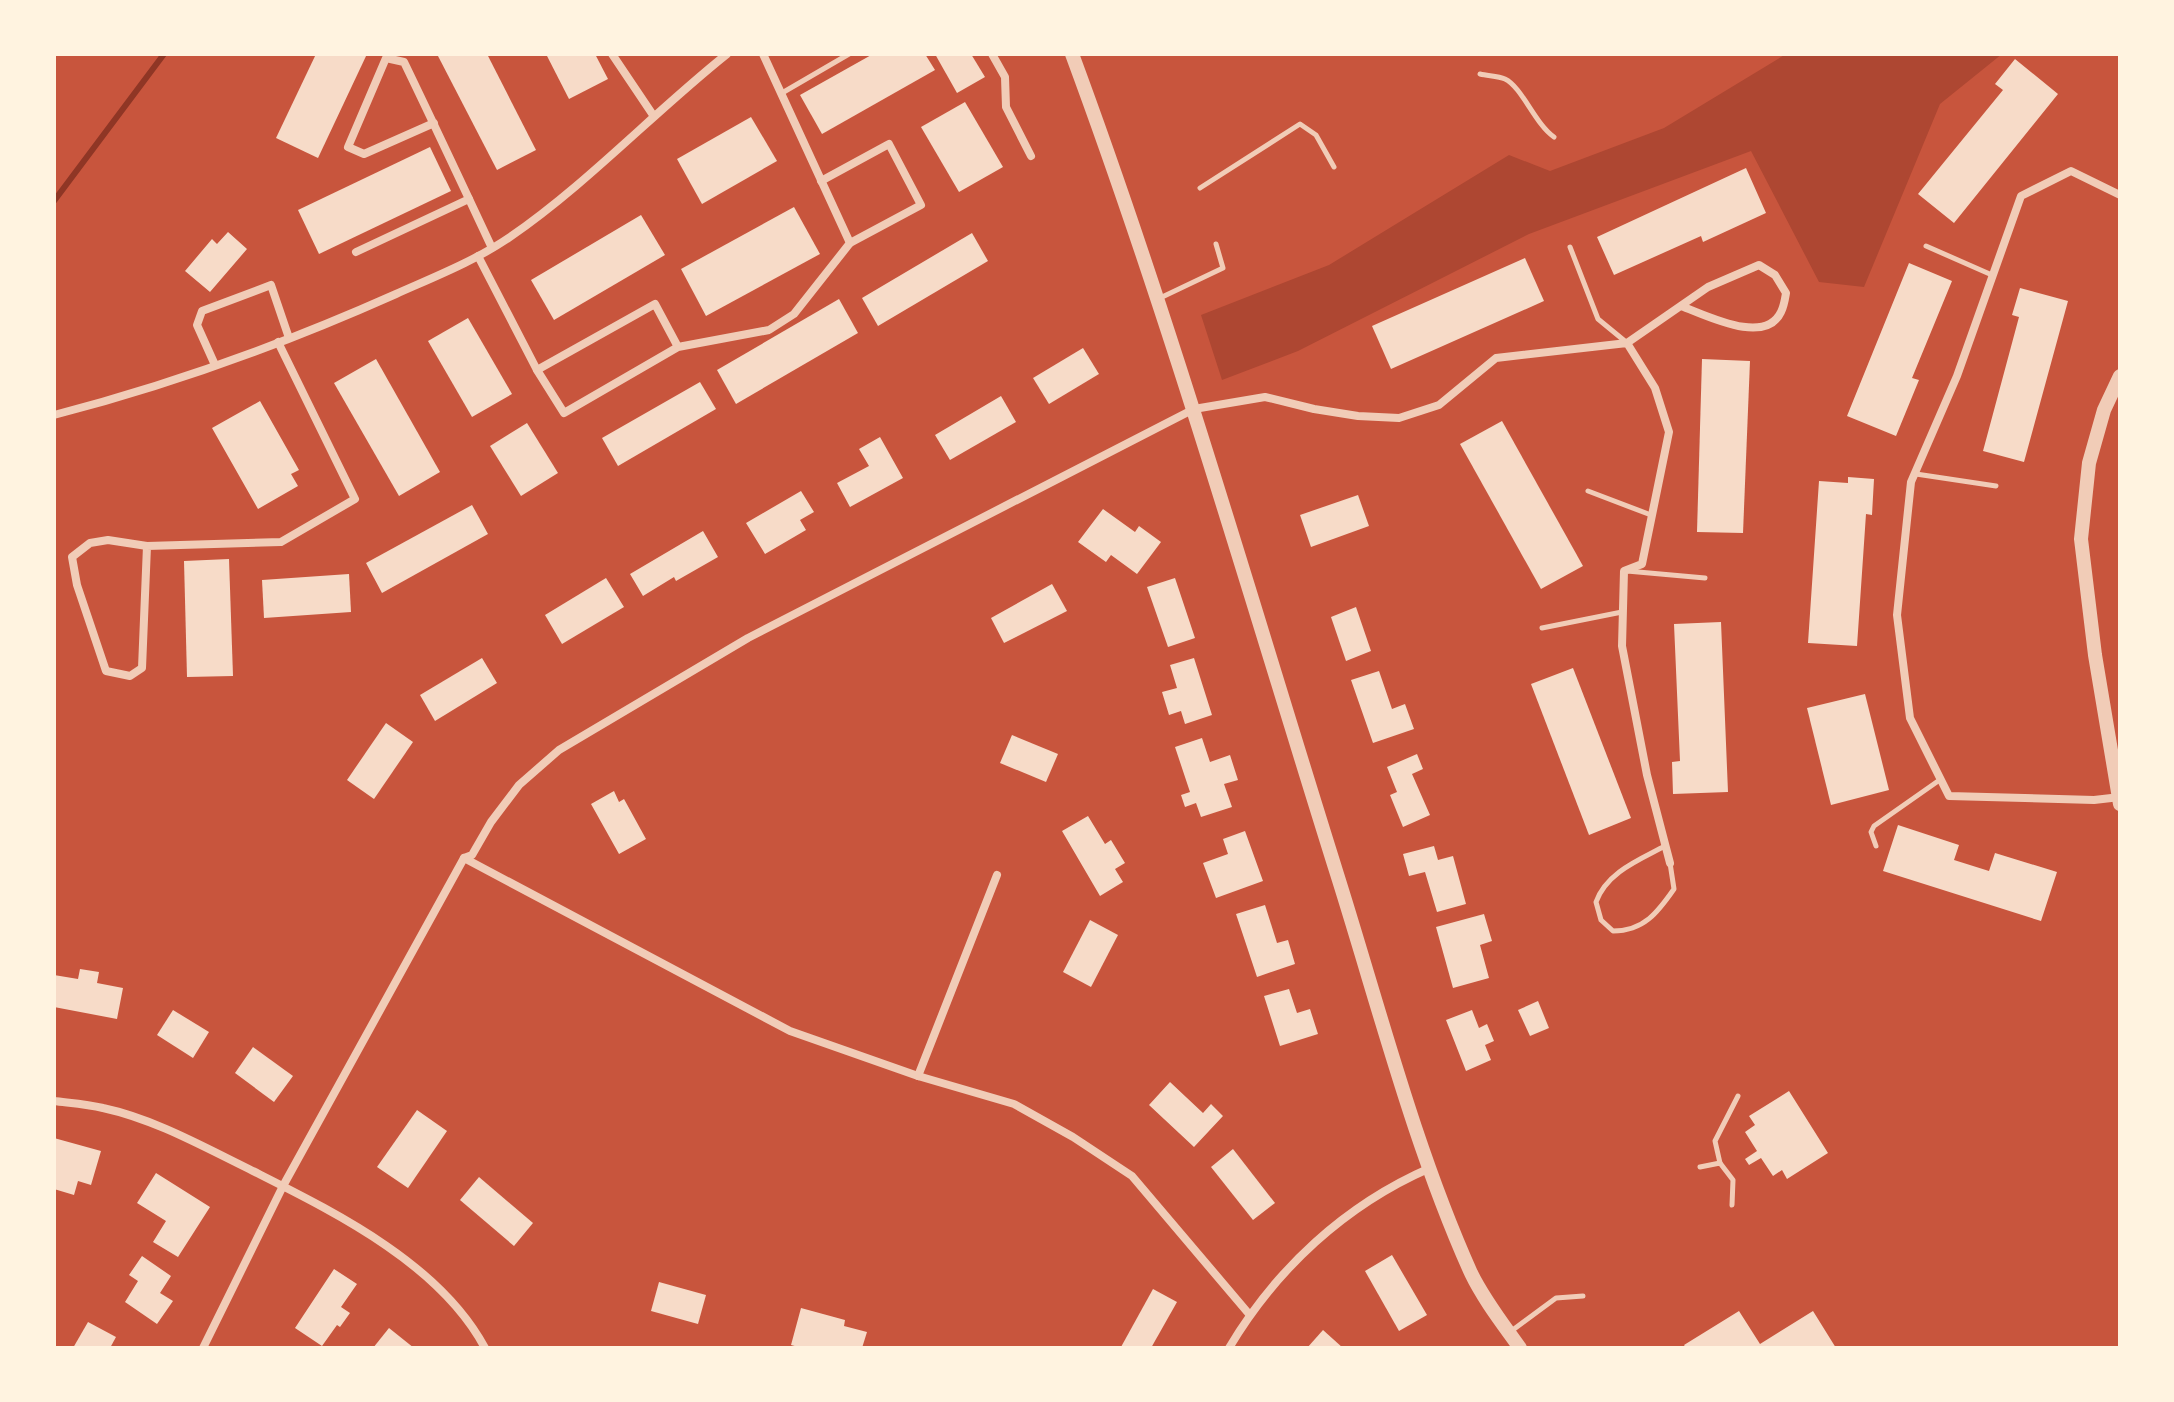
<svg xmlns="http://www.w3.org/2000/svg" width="2174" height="1402" font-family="'IBM Plex Serif',serif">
  <rect width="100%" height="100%" fill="#c8553d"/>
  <polygon fill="#ae4732" points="1786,54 2002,54 1940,104 1864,287 1819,282 1751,151 1529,234 1298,351 1222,380 1201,315 1329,265 1509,155 1550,171 1664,128"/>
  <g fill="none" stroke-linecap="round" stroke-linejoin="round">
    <polyline stroke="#8f3625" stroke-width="6" points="54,201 164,54"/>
  </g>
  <g fill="#f7dbc8">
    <polygon points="316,54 367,54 318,158 276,138"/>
    <polygon points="441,54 487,54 536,150 497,170 438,56"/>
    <polygon points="546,54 595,54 608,79 569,99"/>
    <polygon points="873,54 925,54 935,70 822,134 800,95"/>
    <polygon points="935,54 971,54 985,77 957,93"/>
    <polygon points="2015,59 2058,94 1954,223 1918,194 2003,90 1995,84"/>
    <polygon points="965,102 1003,167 959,192 921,127"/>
    <polygon points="751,117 777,161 702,204 677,159"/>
    <polygon points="430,147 451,191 319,254 298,210"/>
    <polygon points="1746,168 1766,213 1703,242 1701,236 1614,275 1597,237"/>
    <polygon points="794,207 820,254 706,316 681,269"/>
    <polygon points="641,215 665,255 554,320 531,280"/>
    <polygon points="228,232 247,249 210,292 185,271 212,239 217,244"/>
    <polygon points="972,233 988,261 878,326 862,298"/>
    <polygon points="1525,258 1544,301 1391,369 1372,326"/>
    <polygon points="1909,263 1952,281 1912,378 1919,380 1896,436 1847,416"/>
    <polygon points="2020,288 2068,301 2024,462 1983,451 2019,317 2012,315"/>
    <polygon points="839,299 858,333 736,404 717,370"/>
    <polygon points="468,318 512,394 472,417 428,341"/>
    <polygon points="1083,348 1099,374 1049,404 1033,378"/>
    <polygon points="376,359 440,472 399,496 334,383"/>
    <polygon points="1702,359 1750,361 1743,533 1697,532"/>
    <polygon points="700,382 716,409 618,466 602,438"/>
    <polygon points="1001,396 1016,422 950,460 935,435"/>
    <polygon points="260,401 299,470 291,474 298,486 258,509 212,428"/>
    <polygon points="1502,421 1583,566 1541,589 1460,444"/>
    <polygon points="527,423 558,473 521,496 490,446"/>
    <polygon points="880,437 903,478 850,507 837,483 869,466 859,449"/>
    <polygon points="1848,477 1874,479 1872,515 1866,514 1857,646 1808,643 1819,481 1848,483"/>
    <polygon points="801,491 814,512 800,520 806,530 765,554 746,523"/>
    <polygon points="1358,495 1369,526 1311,547 1300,515"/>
    <polygon points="472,505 488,534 382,593 366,563"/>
    <polygon points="1103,509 1135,532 1139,526 1161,542 1137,574 1111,555 1106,562 1078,542"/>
    <polygon points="703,531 718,557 676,581 674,577 643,596 630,574"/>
    <polygon points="229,559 233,676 187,677 184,561"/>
    <polygon points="349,574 351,612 264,618 262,580"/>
    <polygon points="606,578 624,607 562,644 545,615"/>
    <polygon points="1175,578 1195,638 1168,647 1147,587"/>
    <polygon points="1052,584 1067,611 1004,643 991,618"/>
    <polygon points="1356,607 1371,651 1346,661 1331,617"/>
    <polygon points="1721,622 1728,792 1673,794 1672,762 1680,761 1674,624"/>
    <polygon points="482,658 497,683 435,721 420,695"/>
    <polygon points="1194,658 1212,715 1185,724 1181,711 1169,715 1162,692 1177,688 1170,665"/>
    <polygon points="1573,668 1631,818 1589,835 1531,684"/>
    <polygon points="1379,671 1392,709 1405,704 1414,729 1373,743 1351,680"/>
    <polygon points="1865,694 1889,790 1831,805 1807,708"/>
    <polygon points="386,723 413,742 374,799 347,780"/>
    <polygon points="1012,735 1058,754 1046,782 1000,763"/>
    <polygon points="1202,738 1210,762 1230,755 1238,780 1224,784 1232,807 1201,817 1196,803 1185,807 1181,795 1190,792 1175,747"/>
    <polygon points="1417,754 1423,769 1412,774 1430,815 1403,827 1390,795 1397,792 1387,767"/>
    <polygon points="614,791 619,802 624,799 646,839 619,854 591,804"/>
    <polygon points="1088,816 1105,844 1111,840 1125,863 1115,869 1123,882 1100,896 1062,831"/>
    <polygon points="1898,825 1959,845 1954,860 1989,871 1995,853 2057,872 2041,921 1883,871"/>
    <polygon points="1245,831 1263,881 1216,898 1203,863 1228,854 1223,839"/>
    <polygon points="1434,846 1438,860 1453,856 1466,904 1437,912 1425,872 1409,876 1403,854"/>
    <polygon points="1265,905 1277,943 1288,940 1295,964 1257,977 1236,914"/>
    <polygon points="1484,914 1492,941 1480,945 1489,978 1453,988 1436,927"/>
    <polygon points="1090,920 1118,935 1091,987 1063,972"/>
    <polygon points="80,969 99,972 97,983 123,988 117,1019 54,1007 54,975 78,979"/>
    <polygon points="1289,989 1297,1013 1310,1009 1318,1034 1280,1046 1264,996"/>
    <polygon points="1538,1001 1549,1028 1530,1036 1518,1010"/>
    <polygon points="173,1010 209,1032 193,1058 157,1035"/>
    <polygon points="1472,1010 1479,1028 1487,1024 1494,1041 1485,1045 1491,1060 1466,1071 1446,1020"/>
    <polygon points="253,1047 293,1076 274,1102 235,1073"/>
    <polygon points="1170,1082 1203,1113 1211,1104 1223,1116 1194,1147 1149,1105"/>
    <polygon points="1789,1091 1828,1153 1787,1179 1782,1170 1773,1176 1761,1158 1749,1165 1745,1159 1757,1151 1745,1132 1755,1125 1749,1116"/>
    <polygon points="417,1110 447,1131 408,1188 377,1167"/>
    <polygon points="54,1138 101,1151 91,1185 78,1181 74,1195 54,1189"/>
    <polygon points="1233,1149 1275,1203 1253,1220 1211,1167"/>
    <polygon points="156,1173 210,1207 178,1257 153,1242 166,1221 137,1203"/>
    <polygon points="479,1177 533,1223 514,1246 460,1200"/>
    <polygon points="1392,1255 1427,1315 1399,1331 1365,1271"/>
    <polygon points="142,1256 171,1276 160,1293 173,1301 157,1324 125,1302 138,1281 129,1275"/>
    <polygon points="334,1269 357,1284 341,1307 350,1313 340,1327 337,1325 322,1346 295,1328"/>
    <polygon points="659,1282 706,1295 698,1324 651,1311"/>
    <polygon points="1153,1289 1177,1302 1151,1348 1122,1348 1121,1347"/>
    <polygon points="801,1308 845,1320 844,1326 867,1332 862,1348 802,1348 791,1345"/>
    <polygon points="1739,1311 1760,1344 1813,1311 1836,1348 1686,1348 1684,1345"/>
    <polygon points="88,1322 116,1337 110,1348 73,1348"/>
    <polygon points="389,1328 414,1348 373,1348"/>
    <polygon points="1323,1330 1343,1348 1307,1348"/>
  </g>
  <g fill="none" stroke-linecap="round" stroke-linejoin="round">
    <g stroke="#f1ccb7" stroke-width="5">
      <path d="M 1480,74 C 1488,76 1498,76 1505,79 C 1522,87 1535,124 1554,137"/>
      <polyline points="782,93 849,54"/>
      <polyline points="1200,188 1300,124 1316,135 1334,167"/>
      <polyline points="1926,246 1992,275"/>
      <polyline points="1570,247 1598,319 1626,342"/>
      <polyline points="1160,298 1223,268 1216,244"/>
      <polyline points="1916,474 1996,486"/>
      <polyline points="1588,491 1651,515"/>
      <polyline points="1627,571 1705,578"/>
      <polyline points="1542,628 1622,612"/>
      <path d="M 1665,846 C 1639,860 1607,872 1596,902 L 1601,920 L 1613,931 C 1644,931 1658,912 1674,889 L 1670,863"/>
      <polyline points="1876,846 1871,832 1874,826 1941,779"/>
      <polyline points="1720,1163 1715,1141 1738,1096"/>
      <polyline points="1700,1167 1720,1163 1733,1180 1732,1205"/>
      <polyline points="1510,1332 1556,1298 1583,1296"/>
    </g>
    <g stroke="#f1ccb7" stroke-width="8">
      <polyline points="612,54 653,115"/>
      <polyline points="992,54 1005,77 1006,107 1031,156"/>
      <path d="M 434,123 L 364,154 L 348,147 L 386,58 L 404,62 C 434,124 463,186 492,248"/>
      <polyline points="821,181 889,144 921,205 850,243"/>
      <polyline points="2120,195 2071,171 2021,196 1957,376 1911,482 1897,615 1910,718 1949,796 2094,800 2120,797"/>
      <polyline points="356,252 469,199"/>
      <polyline points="478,256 537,370"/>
      <path d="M 1627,343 L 1708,287 L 1759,265 L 1775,275 L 1786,293 C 1785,299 1784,306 1781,312 C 1765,346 1706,315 1681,306"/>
      <polyline points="678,347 655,304 537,370 564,413 678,347 769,330 794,314 850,243 763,54"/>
      <polyline points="215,365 197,325 202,311 271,285 289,338"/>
      <path d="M 54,415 C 171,385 286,343 396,294 C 434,277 475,261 510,237 C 587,184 653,113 727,54"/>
      <polyline points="147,546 142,668 130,676 106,671 77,585 72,557 90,543 108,540 147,546 281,542 355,499 278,342"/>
      <polyline points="464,858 790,1031 918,1076 1014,1104 1073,1137 1132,1176 1249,1314"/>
      <polyline points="918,1076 997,875"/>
      <path d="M 54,1101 C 70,1103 87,1104 103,1108 C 154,1119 202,1146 249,1169 C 332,1211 439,1262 485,1348"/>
      <polyline points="203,1348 283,1186 464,858 472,855 491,822 519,785 559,750 748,638 1194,409 1265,397 1314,409 1358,416 1399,418 1439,405 1496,358 1627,343 1655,388 1669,432 1642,564 1624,571 1622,646 1647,775 1670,863"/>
      <path d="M 1229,1348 C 1276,1269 1345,1205 1430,1168"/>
    </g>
    <g stroke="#f1ccb7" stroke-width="14">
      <path d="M 1072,54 C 1172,324 1251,600 1337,874 C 1379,1007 1414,1146 1471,1273 C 1484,1300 1503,1324 1520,1348"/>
      <polyline points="2120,376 2104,410 2089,463 2081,539 2095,655 2120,804"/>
    </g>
  </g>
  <rect width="2174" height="1402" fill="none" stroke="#fff3e0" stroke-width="112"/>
</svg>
